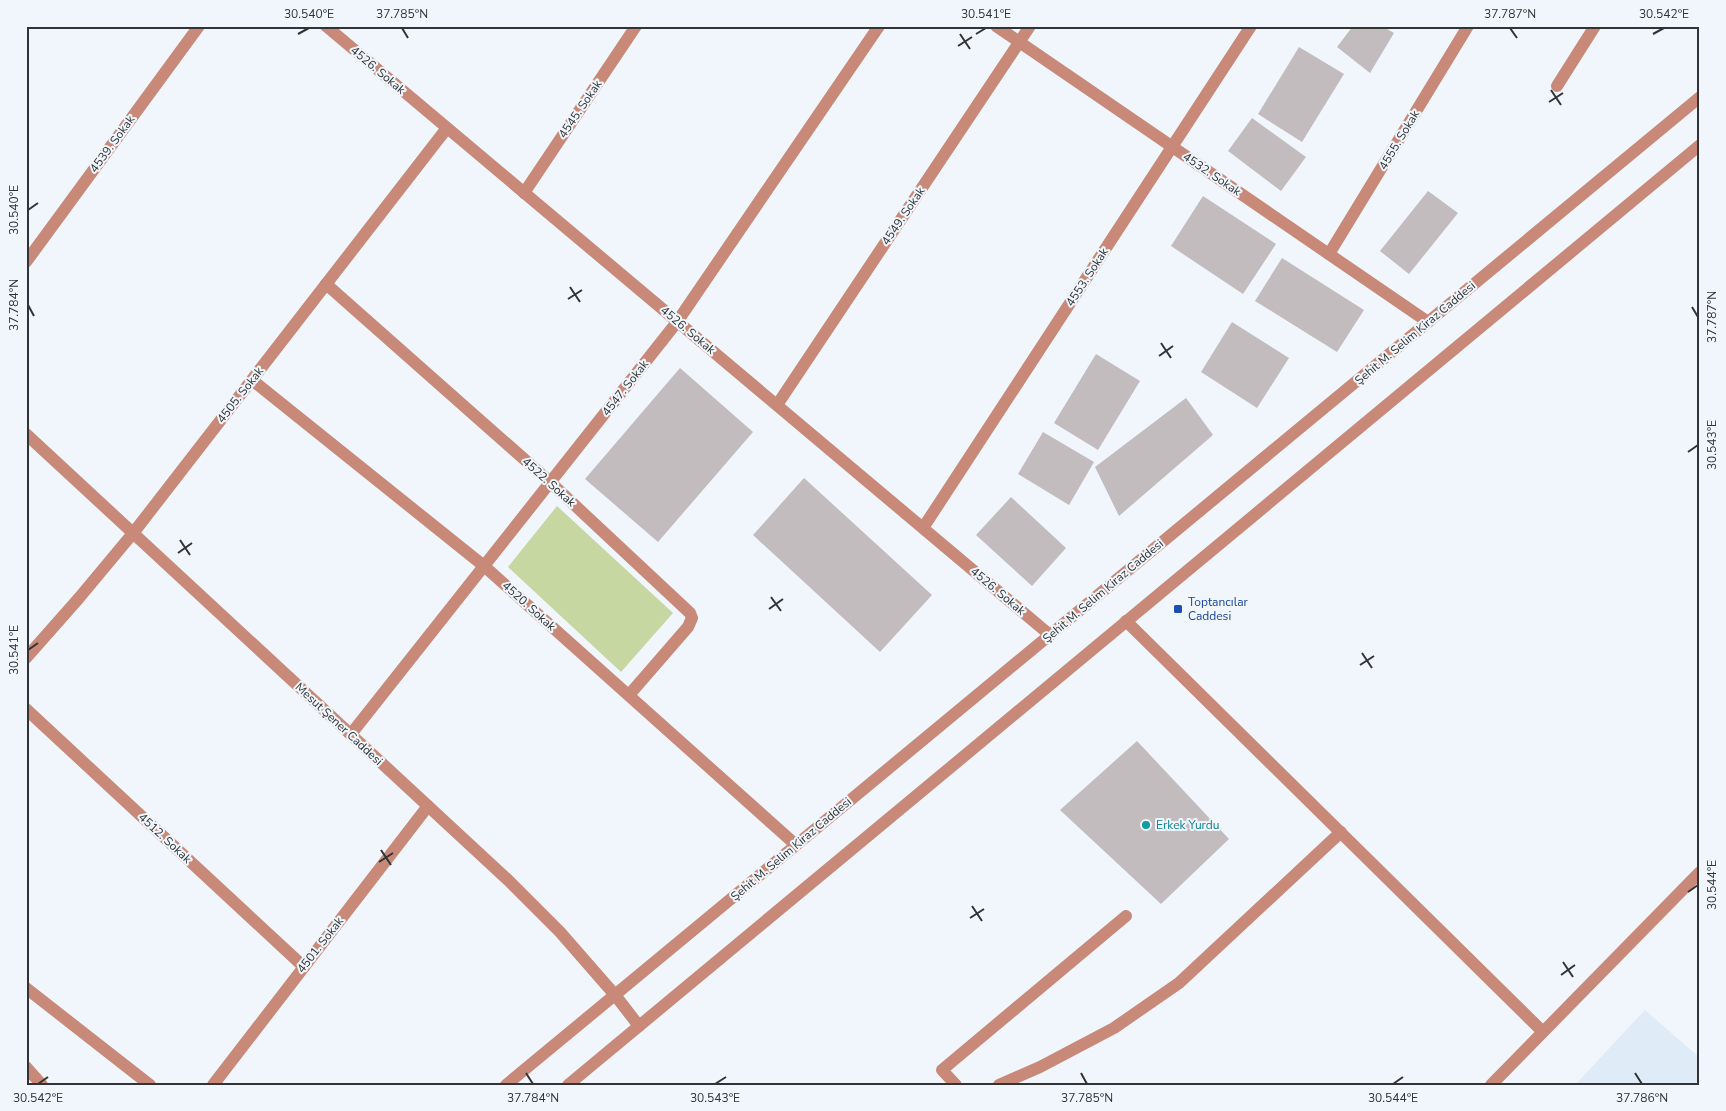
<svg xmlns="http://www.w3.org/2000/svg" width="1726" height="1111" font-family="'Nunito Sans',sans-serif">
  <rect width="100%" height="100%" fill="#f0f6fb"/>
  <polygon fill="#dfebf6" points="1645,1010 1700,1058 1700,1085 1575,1085"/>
  <polygon fill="#c6d7a2" points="557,506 673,613 621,672 508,567"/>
  <g fill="#c3bcbf">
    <polygon points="1353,26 1382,26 1394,33 1370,73 1337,47"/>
    <polygon points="1299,47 1344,74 1302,142 1258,114"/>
    <polygon points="1252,118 1306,157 1281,191 1228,151"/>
    <polygon points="1428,191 1458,213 1409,274 1380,251"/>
    <polygon points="1203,196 1276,244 1243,294 1171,246"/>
    <polygon points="1282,258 1364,310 1337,352 1255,301"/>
    <polygon points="1232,322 1289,358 1257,408 1201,372"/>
    <polygon points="1096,354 1140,381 1098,450 1054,423"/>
    <polygon points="680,368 753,432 658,542 585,479"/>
    <polygon points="1186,398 1213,435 1119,516 1095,467"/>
    <polygon points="1043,432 1094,462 1069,505 1018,474"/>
    <polygon points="804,478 932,595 880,652 753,535"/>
    <polygon points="1011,497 1066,548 1032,586 976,535"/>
    <polygon points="1137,741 1229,839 1161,904 1060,810"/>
  </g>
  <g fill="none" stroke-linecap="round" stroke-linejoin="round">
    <g stroke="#c88979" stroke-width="12">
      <polyline points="326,26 1050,635"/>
      <polyline points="996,26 1428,322"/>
      <polyline points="1557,86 1595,26"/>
      <polyline points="524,193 636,26"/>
      <polyline points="1329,254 1468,26"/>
      <polyline points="26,262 199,26"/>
      <polyline points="326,284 550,482 690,613 692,618 688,627 629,695"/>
      <polyline points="252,380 484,566 796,845"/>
      <polyline points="777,405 1030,26"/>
      <polyline points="26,434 508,880 560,932 615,995 639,1026"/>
      <polyline points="923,528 1251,26"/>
      <polyline points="1126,621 1542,1031"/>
      <polyline points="26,658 79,598 134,532 447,128"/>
      <polyline points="26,709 304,967"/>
      <polyline points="351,734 677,322 879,26"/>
      <polyline points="26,988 150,1085"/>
      <polyline points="26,1067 42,1085"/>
      <polyline points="213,1085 428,806"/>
      <polyline points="506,1085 1700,97"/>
      <polyline points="568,1085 1700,145"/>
      <polyline points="956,1085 942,1070 1126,916"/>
      <polyline points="999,1085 1040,1067 1114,1028 1179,983 1341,832"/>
      <polyline points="1491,1085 1700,872"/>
    </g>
  </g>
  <path fill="none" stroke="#313335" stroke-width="2" d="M 402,28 L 408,38M 1510,28 L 1517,38M 298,34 L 309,28M 960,34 L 970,49M 976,34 L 986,28M 1653,34 L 1664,28M 958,46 L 972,37M 1551,90 L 1561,105M 1549,102 L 1563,93M 28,210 L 38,203M 570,287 L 580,302M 568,299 L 582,290M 28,305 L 34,316M 1692,307 L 1698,317M 1161,343 L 1171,358M 1159,356 L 1173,346M 1688,452 L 1698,445M 180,540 L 190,555M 178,553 L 192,543M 771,597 L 781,611M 769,609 L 783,599M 28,650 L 38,643M 1362,653 L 1372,668M 1360,665 L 1374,656M 381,850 L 391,865M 379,862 L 393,853M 1688,892 L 1698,885M 972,906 L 982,921M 970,918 L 984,909M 1563,962 L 1573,977M 1561,975 L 1575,965M 526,1073 L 533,1084M 1081,1073 L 1087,1084M 1635,1073 L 1642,1084M 38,1084 L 48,1077M 715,1084 L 726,1077M 1393,1084 L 1403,1077"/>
  <rect fill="#1a4fb4" stroke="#f0f6fb" stroke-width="2" x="1173" y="604" width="10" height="10" rx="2.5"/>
  <circle fill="#0f9aa8" stroke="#f0f6fb" stroke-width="2" cx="1146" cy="825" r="5"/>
  <g text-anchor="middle" stroke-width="4" stroke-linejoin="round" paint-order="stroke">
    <g font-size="12" fill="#313335" stroke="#f0f6fb">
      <text transform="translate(378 70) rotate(40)" y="4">4526. Sokak</text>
      <text transform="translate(580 109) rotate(-56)" y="4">4545. Sokak</text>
      <text transform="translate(1399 140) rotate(-59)" y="4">4555. Sokak</text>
      <text transform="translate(112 144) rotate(-54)" y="4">4539. Sokak</text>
      <text transform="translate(1212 174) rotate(34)" y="4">4532. Sokak</text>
      <text transform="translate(903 216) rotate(-56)" y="4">4549. Sokak</text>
      <text transform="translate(1087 277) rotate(-57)" y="4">4553. Sokak</text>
      <text transform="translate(688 330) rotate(40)" y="4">4526. Sokak</text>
      <text transform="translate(1415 333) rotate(-40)" y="4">Şehit M. Selim Kiraz Caddesi</text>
      <text transform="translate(625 388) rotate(-52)" y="4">4547. Sokak</text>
      <text transform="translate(240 395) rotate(-52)" y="4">4505. Sokak</text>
      <text transform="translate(549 482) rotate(42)" y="4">4522. Sokak</text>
      <text transform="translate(998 591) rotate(40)" y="4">4526. Sokak</text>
      <text transform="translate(1103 591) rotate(-40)" y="4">Şehit M. Selim Kiraz Caddesi</text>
      <text transform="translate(529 606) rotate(42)" y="4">4520. Sokak</text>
      <text transform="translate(339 724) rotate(43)" y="4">Mesut Şener Caddesi</text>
      <text transform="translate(165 838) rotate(43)" y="4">4512. Sokak</text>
      <text transform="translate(791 849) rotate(-40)" y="4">Şehit M. Selim Kiraz Caddesi</text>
      <text transform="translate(320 945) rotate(-52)" y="4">4501. Sokak</text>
    </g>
    <g font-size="12" fill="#164399" stroke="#f0f6fb" text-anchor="start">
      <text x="1188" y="606">Toptancılar<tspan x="1188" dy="14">Caddesi</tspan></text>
    </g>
    <g font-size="12" fill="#0d838f" stroke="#f0f6fb" text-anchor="start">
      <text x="1156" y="829">Erkek Yurdu</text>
    </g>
  </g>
  <rect width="1726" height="1111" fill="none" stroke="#f0f6fb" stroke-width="55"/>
  <rect x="28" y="28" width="1670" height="1056" fill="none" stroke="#313335" stroke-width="2"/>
  <g font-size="12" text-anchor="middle" fill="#313335">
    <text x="309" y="18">30.540°E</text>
    <text x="402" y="18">37.785°N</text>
    <text x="986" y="18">30.541°E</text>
    <text x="1510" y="18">37.787°N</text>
    <text x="1664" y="18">30.542°E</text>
    <text transform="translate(14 210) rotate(-90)" y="4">30.540°E</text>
    <text transform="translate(14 305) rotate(-90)" y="4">37.784°N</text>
    <text transform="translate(1712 317) rotate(-90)" y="4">37.787°N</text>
    <text transform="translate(1712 445) rotate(-90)" y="4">30.543°E</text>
    <text transform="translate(14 650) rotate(-90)" y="4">30.541°E</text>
    <text transform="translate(1712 885) rotate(-90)" y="4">30.544°E</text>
    <text x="38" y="1102">30.542°E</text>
    <text x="533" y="1102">37.784°N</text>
    <text x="715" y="1102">30.543°E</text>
    <text x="1087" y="1102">37.785°N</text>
    <text x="1393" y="1102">30.544°E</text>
    <text x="1642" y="1102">37.786°N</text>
  </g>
</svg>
